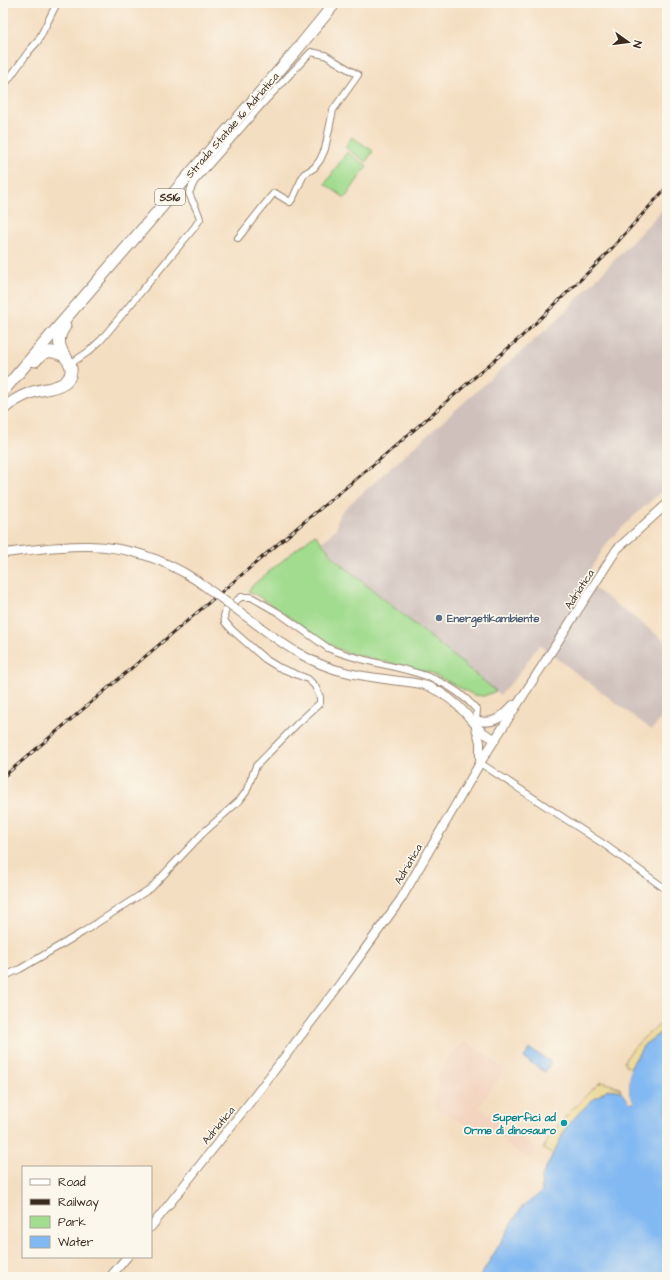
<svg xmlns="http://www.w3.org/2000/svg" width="670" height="1280" font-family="'Architects Daughter',sans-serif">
  <rect width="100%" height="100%" fill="#fbf7ec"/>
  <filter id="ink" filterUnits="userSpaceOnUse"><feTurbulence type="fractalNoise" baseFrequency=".025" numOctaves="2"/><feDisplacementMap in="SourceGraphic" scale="8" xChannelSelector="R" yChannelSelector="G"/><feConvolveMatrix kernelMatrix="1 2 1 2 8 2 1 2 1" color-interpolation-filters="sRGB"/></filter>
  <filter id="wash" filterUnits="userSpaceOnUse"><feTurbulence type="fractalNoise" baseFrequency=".012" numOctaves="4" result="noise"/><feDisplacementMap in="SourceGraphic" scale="16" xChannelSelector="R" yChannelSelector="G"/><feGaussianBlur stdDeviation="0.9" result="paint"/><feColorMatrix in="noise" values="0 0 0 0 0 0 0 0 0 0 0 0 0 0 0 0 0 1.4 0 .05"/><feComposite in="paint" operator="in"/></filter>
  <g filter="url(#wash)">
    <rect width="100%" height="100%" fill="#f4dec1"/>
    <polygon fill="#f3d4bf" points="464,1040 505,1069 479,1107 537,1149 532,1159 504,1144 506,1140 492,1132 489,1137 435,1108 434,1101 439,1085 437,1075"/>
    <polygon fill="#cfc0bb" points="667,205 667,486 633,517 608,542 583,580 667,642 667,710 652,730 539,645 518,675 500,695 336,560 323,542 337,527 337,520 342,511 559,318"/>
    <g fill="#a2dc8f" stroke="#6e8356">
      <polygon points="352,137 373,151 366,162 345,147"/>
      <polygon points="347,152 367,166 345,198 325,184"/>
      <polygon points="315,534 336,560 496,691 484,696 474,695 431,673 345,652 330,645 258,596 248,591 254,584"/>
    </g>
    <g fill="#eeda9e" stroke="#94825e">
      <path d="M 665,1021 L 661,1032 L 644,1045 L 630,1068 L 626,1066 L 624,1062 C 633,1045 650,1032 665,1021 Z"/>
      <path d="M 602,1082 L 612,1085 L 621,1089 L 621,1091 L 608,1089 L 590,1102 L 568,1124 L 553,1155 L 543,1149 C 556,1124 576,1105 597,1085 Z"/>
    </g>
    <g fill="#83b9f2" stroke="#5f7288">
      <polygon points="667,1028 667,1277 480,1277 521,1208 542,1192 541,1178 568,1124 590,1102 608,1089 621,1091 629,1102 634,1102 629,1094 630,1068 644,1045"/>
      <polygon points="530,1049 551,1062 545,1072 524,1058"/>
    </g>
    <polygon fill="#f4dec1" points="628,1067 630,1068 629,1094 634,1102 629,1102 621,1091 621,1089 630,1099 627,1094"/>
  </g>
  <g filter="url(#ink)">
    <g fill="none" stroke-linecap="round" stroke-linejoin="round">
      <g stroke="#988470" stroke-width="8">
        <g id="street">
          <polyline points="3,87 29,51 38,41 57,3"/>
          <path d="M 70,364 L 88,352 L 101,340 L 194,228 L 200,219 C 198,210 192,202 189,193 L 194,182 L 263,103 L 311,52 L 325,55 L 358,75 L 333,110 L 325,149 L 320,160 L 314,168 L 304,174 L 293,198 L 290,202 L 275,193 L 273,194 L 238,238"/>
          <polyline points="480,763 605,845 667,890"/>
          <path d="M 3,977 L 20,969 L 83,932 L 151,888 L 203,833 L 240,800 L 246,792 L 256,766 L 297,724 L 320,703 L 320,697 L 315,686 L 308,679 L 278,667 L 265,659 L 232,630 L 225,622 L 224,616 L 226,609 L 241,597 L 251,597 L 279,613 L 328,648 C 380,671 437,663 477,710 L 476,720"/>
        </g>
      </g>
      <g stroke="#988470" stroke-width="10">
        <g id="secondary">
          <path d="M 3,553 C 31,550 61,545 89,546 C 128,547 164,559 196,580"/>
          <path d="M 240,612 C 273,636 304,663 345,672 C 363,677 381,678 399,681 C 410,682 422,683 432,688 C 445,694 457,704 466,714 C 475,724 482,735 496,739"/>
          <path d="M 476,720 C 493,726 502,717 513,705"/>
          <polyline points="476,728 480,742 480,761"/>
          <polyline points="151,1227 254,1097 340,984 401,899 480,763 617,549 667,504"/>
          <polyline points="110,1277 127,1257"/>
        </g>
      </g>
      <g stroke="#988470" stroke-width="13">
        <g id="highway">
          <path d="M 35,361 C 46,349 52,350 66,357"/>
          <polyline points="3,391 295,52 335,3"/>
          <path d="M 3,409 C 11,402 20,397 30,393 C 43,388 73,389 71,368 C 70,363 68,360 65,357 C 58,345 57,337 65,326"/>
        </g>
      </g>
      <use href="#street" stroke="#fff" stroke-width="6"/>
      <use href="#secondary" stroke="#fff" stroke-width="8"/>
      <use href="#highway" stroke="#fff" stroke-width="11"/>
      <g stroke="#3b2a1e" stroke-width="3">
        <polyline id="rail" points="3,777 298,527 385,455 520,338 603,258 667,187"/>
      </g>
      <use href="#rail" stroke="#fbf7ec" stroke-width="1.5" stroke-dasharray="4.5" stroke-linecap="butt"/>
      <g stroke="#988470" stroke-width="10" stroke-linecap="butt">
        <polyline id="secondary-bridge" points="196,580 240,612"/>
      </g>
      <use href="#secondary-bridge" stroke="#fff" stroke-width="8"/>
    </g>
  </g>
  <circle fill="#5c6f8a" stroke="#fbf7ec" stroke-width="1.5" cx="439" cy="618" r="4"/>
  <circle fill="#0f9aa8" stroke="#fbf7ec" stroke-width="1.5" cx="564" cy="1123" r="4"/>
  <g text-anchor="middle" stroke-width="3.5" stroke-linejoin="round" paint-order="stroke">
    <rect fill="#fbf7ec" stroke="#75685c" stroke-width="1" x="155" y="189" width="30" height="16" rx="3"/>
    <g font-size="10" font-weight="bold" fill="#3b2a1e">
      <text x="170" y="201">SS16</text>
    </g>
    <g font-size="11" fill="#3b2a1e" stroke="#fbf7ec">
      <text transform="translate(232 125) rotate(-49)" y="4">Strada Statale 16 Adriatica</text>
      <text transform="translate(579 589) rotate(-57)" y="4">Adriatica</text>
      <text transform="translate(408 864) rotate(-60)" y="4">Adriatica</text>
      <text transform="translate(218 1125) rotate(-51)" y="4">Adriatica</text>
    </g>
    <g font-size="11" font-weight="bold" fill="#4e5e75" stroke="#fbf7ec" text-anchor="start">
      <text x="447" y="622">Energetikambiente</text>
    </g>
    <g font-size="11" font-weight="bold" fill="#0d838f" stroke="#fbf7ec" text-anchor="end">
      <text x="556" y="1121">Superfici ad<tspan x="556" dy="13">Orme di dinosauro</tspan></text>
    </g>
  </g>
  <rect width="670" height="1280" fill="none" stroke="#fbf7ec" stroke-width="16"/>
  <rect x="22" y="1166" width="130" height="92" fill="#fbf7ec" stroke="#aea59a"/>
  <rect x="30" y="1179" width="20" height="6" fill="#ffffff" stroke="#aea59a"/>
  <text x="58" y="1186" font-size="12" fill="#3b2a1e">Road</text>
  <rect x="30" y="1199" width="20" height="6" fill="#3b2a1e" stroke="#aea59a"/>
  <text x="58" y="1206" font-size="12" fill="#3b2a1e">Railway</text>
  <rect x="30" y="1216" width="20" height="12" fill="#a2dc8f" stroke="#aea59a"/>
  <text x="58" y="1226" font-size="12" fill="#3b2a1e">Park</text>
  <rect x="30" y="1236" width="20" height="12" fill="#83b9f2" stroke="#aea59a"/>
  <text x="58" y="1246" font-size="12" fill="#3b2a1e">Water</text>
  <g transform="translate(628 42) rotate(104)" stroke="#fbf7ec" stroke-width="3" paint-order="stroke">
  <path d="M0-3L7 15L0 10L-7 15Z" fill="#3b2a1e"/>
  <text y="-6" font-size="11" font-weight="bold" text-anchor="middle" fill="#3b2a1e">N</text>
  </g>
</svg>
